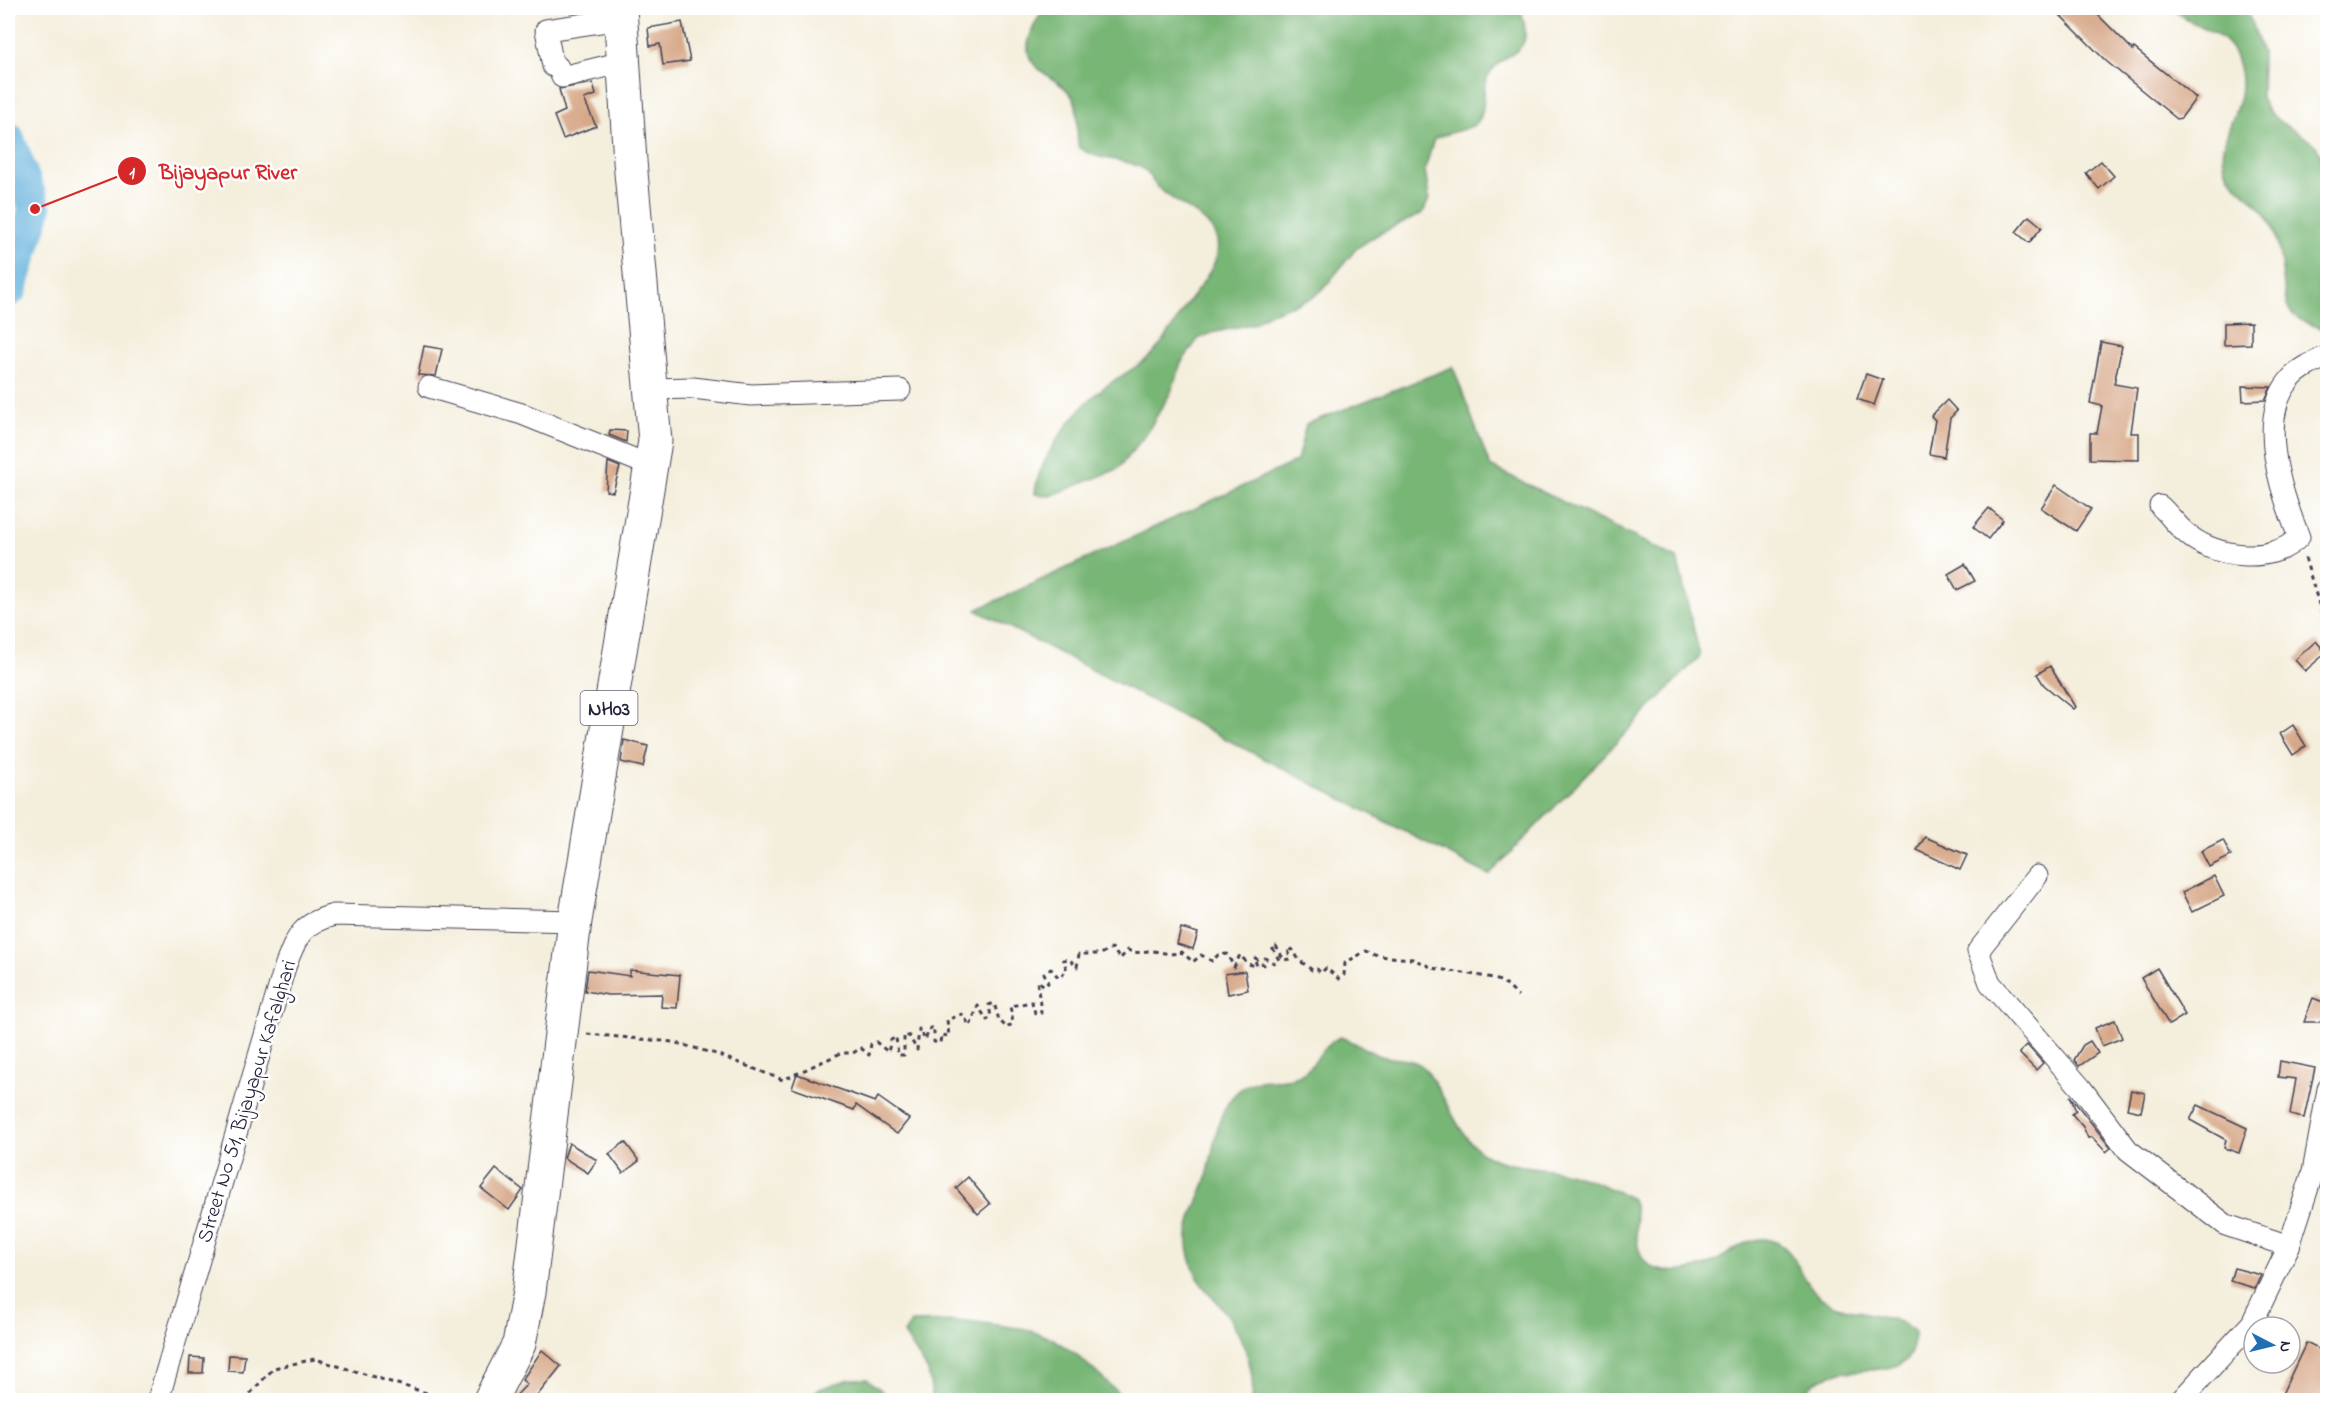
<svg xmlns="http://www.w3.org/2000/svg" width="2335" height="1408" font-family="'Indie Flower',sans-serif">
  <rect width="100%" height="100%" fill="#fff"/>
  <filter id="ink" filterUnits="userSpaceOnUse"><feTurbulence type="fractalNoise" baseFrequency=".0167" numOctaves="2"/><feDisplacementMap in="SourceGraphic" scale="12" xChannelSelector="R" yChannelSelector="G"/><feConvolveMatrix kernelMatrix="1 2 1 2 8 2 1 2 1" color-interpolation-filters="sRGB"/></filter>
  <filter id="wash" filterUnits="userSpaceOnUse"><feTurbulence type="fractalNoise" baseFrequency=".008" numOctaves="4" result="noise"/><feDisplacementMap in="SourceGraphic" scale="24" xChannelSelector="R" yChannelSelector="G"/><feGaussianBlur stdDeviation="1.35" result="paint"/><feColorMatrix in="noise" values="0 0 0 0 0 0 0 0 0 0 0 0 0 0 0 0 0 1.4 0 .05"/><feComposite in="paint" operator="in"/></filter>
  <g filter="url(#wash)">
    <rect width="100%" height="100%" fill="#f4eedc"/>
    <g fill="#78b676" stroke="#4d6c58" stroke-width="1.5">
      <path d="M 1044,8 L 1520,8 C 1538,62 1504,45 1487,78 C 1481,92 1487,111 1477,123 C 1470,130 1446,132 1434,139 L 1425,169 L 1429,199 L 1423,213 L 1377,235 L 1356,249 L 1324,288 L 1312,298 L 1268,314 L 1255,323 L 1212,333 L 1198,339 L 1181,363 L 1171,392 L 1146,434 L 1118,469 L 1050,496 L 1035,494 C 1037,460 1075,410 1102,389 C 1119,376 1140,367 1154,352 C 1168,338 1176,320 1187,304 C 1200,285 1229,256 1213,231 C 1200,211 1172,203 1157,186 C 1148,177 1149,169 1135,165 C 1116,158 1097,160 1079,148 C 1075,133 1080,117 1075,102 C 1064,74 1015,74 1031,33 C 1034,24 1040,16 1044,8 Z"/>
      <path d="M 2174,8 L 2244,8 L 2253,24 L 2262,53 L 2261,98 L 2268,111 L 2279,121 L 2314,143 L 2327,163 L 2327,330 C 2314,325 2296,322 2288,308 C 2285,303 2285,293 2284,286 C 2281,264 2279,235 2267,216 C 2255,197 2228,186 2224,163 C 2218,127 2254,104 2236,57 C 2224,26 2184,27 2174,8 Z"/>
      <polygon points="1453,367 1490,466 1677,558 1700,656 1489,875 976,610 1297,461 1306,424"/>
      <path d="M 1340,1037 C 1355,1041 1367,1052 1381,1056 C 1394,1060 1414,1057 1424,1068 C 1446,1093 1456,1136 1484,1154 C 1505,1167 1532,1166 1555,1170 C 1583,1176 1607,1186 1632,1199 C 1640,1218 1632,1236 1641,1255 C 1653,1281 1696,1271 1716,1261 C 1732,1253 1745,1238 1764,1239 C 1797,1242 1798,1279 1819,1296 C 1848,1318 1888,1308 1915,1332 C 1914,1342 1913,1351 1907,1359 C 1886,1381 1818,1356 1802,1400 L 1252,1400 C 1256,1367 1241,1330 1219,1304 C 1213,1296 1203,1289 1199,1280 C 1192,1266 1187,1251 1188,1236 C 1189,1216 1200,1199 1206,1180 C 1215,1151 1214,1112 1238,1091 C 1260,1073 1277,1085 1298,1076 C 1318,1067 1316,1048 1340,1037 Z"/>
      <polygon points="968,1321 1026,1329 1053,1339 1077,1355 1126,1400 933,1400 928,1371 904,1334 911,1322"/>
      <polygon points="850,1379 867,1379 881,1390 886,1400 780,1400 808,1396 822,1388"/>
    </g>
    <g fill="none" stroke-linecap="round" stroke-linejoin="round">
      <polyline stroke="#61b0db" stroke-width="33" points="8,138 35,209 11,289 8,291"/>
    </g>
    <g id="blocks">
      <g fill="#d7a888">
        <polygon points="2053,8 2091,8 2133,50 2134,48 2196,98 2181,118 2177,119 2106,61"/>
        <polygon points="682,22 690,61 663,65 660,44 650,46 648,28"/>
        <polygon points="593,83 596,95 584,99 596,126 563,139 554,116 565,111 559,89"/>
        <polygon points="2101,161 2114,176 2099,189 2086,173"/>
        <polygon points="2029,216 2042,227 2029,243 2016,232"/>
        <polygon points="2251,322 2251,344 2224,345 2224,323"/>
        <polygon points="2101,342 2122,346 2114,384 2137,388 2131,433 2139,433 2139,460 2090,459 2090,433 2097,433 2102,406 2090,403"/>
        <polygon points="424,346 442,349 436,376 418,375"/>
        <polygon points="1866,374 1883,380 1874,405 1857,399"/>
        <polygon points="2242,386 2271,387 2265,400 2243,401"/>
        <polygon points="1947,400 1957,411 1950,418 1944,457 1929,454 1935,420 1931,416"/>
        <polygon points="610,430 627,431 626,442 609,435"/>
        <polygon points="608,462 620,467 613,492 606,491"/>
        <polygon points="2056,485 2091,509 2076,531 2041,508"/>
        <polygon points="1989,508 2003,520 1988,539 1973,527"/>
        <polygon points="1965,564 1975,581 1957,590 1948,574"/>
        <polygon points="2316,641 2326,653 2305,671 2295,660"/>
        <polygon points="2050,666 2075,707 2073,709 2044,685 2037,674"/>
        <polygon points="2293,725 2306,746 2293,755 2280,734"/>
        <polygon points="624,740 648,746 643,767 621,762"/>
        <polygon points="1925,837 1967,855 1960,870 1917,850"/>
        <polygon points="2223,840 2231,856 2209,867 2201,851"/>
        <polygon points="2214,876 2224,896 2192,912 2182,892"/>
        <polygon points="1181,928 1198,933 1193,949 1177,944"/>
        <polygon points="2157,968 2185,1015 2169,1025 2141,978"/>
        <polygon points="588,970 630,976 630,970 680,975 677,1008 661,1007 662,994 608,995 585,991"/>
        <polygon points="1245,971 1248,990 1228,994 1225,974"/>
        <polygon points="2313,998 2328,1004 2328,1022 2304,1022"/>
        <polygon points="2115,1020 2122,1038 2102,1046 2095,1028"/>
        <polygon points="2090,1041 2098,1053 2079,1066 2074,1060 2083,1045"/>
        <polygon points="2027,1045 2043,1063 2036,1070 2019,1053"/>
        <polygon points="2280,1061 2315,1068 2304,1118 2290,1115 2296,1079 2278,1077"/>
        <polygon points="797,1074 875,1102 878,1097 909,1119 897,1134 856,1105 854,1110 792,1088"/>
        <polygon points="2131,1090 2145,1093 2141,1112 2127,1109"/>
        <polygon points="2070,1096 2111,1148 2106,1152 2092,1137 2088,1138 2083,1127 2072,1114 2076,1111"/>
        <polygon points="2198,1105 2247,1128 2239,1153 2224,1148 2226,1140 2190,1120"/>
        <polygon points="625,1142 639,1161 623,1173 609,1154"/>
        <polygon points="569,1143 597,1160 588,1173 564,1158"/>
        <polygon points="496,1169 523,1190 509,1210 481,1188"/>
        <polygon points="968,1177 990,1204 978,1214 956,1188"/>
        <polygon points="2234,1268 2261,1275 2255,1288 2230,1281"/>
        <polygon points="2306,1343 2328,1354 2328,1401 2296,1401 2282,1394"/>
        <polygon points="542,1350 561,1366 533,1401 511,1401 527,1384 522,1380"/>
        <polygon points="229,1355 245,1356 243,1372 228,1371"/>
        <polygon points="190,1357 204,1358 203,1373 189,1373"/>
      </g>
    </g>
  </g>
  <g filter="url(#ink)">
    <use href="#blocks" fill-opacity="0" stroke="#424153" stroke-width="1.5"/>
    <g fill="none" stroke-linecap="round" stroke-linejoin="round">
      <g stroke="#424153" stroke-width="23">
        <g id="minor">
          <polyline points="620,19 546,30 553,66 558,67 562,77 623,62"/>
          <polyline points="429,387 522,414 651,466"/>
          <polyline points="652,389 693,388 751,395 900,390"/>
          <path d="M 2160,506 C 2169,514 2176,525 2186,533 C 2213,558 2273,565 2299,537 C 2282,495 2256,421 2289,381 C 2298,369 2314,362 2328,356"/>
          <polyline points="2037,876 1978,951 1990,983 2081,1088 2128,1150 2226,1225 2289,1246"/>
          <path d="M 158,1400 L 285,967 C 296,938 301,923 334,915 L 575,921"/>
          <polyline points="2181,1400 2252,1323 2289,1246 2313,1172 2328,1089"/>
        </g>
      </g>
      <g stroke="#424153" stroke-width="35">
        <polyline id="primary" points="490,1400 519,1344 529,1292 575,921 655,441 630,161 620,8"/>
      </g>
      <g stroke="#424153" stroke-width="3" stroke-dasharray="4.5 4.5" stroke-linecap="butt">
        <polyline points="2305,558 2328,634"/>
        <path d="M 587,1034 L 673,1042 L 716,1054 L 783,1080 L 841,1053 L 853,1053 L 861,1048 L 869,1055 L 871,1044 L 876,1042 L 888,1052 L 891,1040 L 896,1037 L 898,1055 L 904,1055 L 904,1035 L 909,1036 L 917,1050 L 919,1029 L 925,1040 L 930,1028 L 934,1028 L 934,1042 L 940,1043 L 941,1035 L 949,1036 L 947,1020 L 962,1014 L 970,1026 L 978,1006 L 987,1020 L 991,1017 L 989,1005 L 994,1003 L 999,1020 L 1007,1028 L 1013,1023 L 1010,1006 L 1032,1002 L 1035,1013 L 1041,1013 L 1037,981 L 1045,986 L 1048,983 L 1044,973 L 1051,969 L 1059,978 L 1067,970 L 1063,960 L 1069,959 L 1077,967 L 1079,954 L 1101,954 L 1112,948 L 1120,959 L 1128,950 C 1137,954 1139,952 1148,951 C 1160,950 1168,957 1182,952 L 1193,962 L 1201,955 L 1212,961 L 1218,955 L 1227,954 L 1234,967 L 1240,955 L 1248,964 L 1257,966 L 1254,957 L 1264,965 L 1265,958 L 1274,963 L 1279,960 L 1272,947 L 1276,946 L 1284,960 L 1290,959 L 1288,948 L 1293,950 L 1299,960 L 1312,970 L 1317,969 L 1321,973 L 1326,968 L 1339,979 L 1344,975 L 1345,963 L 1366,951 L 1378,956 L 1413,959 L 1433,968 L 1493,978 L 1504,983 L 1518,996"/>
        <polyline points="244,1400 274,1368 315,1359 450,1400"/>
      </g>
      <use href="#minor" stroke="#fff" stroke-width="21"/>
      <use href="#primary" stroke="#fff" stroke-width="33"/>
    </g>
  </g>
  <g text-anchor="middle" stroke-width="5" stroke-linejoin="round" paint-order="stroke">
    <rect fill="#fff" stroke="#646476" stroke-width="1.5" x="580.5" y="691" width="57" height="34" rx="4.5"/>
    <g font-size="20" font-weight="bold" fill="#22223b">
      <text x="609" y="715">NH03</text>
    </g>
    <g font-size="21" fill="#22223b" stroke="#fff">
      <text transform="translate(246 1101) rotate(-73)" y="7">Street No 51, Bijayapur Kafalghari</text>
    </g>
  </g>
  <path fill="none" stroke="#d62828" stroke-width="2" d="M35 209L132 171"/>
  <g fill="#d62828" stroke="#fff" stroke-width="2">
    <circle cx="35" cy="209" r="6"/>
    <circle cx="132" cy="171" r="15"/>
  </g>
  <g font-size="18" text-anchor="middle" font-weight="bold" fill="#fff">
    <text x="132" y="178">1</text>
  </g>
  <g font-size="22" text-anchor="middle" font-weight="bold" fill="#d62828" stroke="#fff" stroke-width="5" stroke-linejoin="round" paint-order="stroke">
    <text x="228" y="179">Bijayapur River</text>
  </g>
  <rect width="2335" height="1408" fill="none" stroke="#fff" stroke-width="30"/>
  <g transform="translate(2272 1345) rotate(97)"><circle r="28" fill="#ffffff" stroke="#a7a7b1" stroke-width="1.5"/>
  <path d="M0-4.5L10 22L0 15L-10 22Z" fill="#1f6fb2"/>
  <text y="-9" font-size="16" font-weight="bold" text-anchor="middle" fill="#22223b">N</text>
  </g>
</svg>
